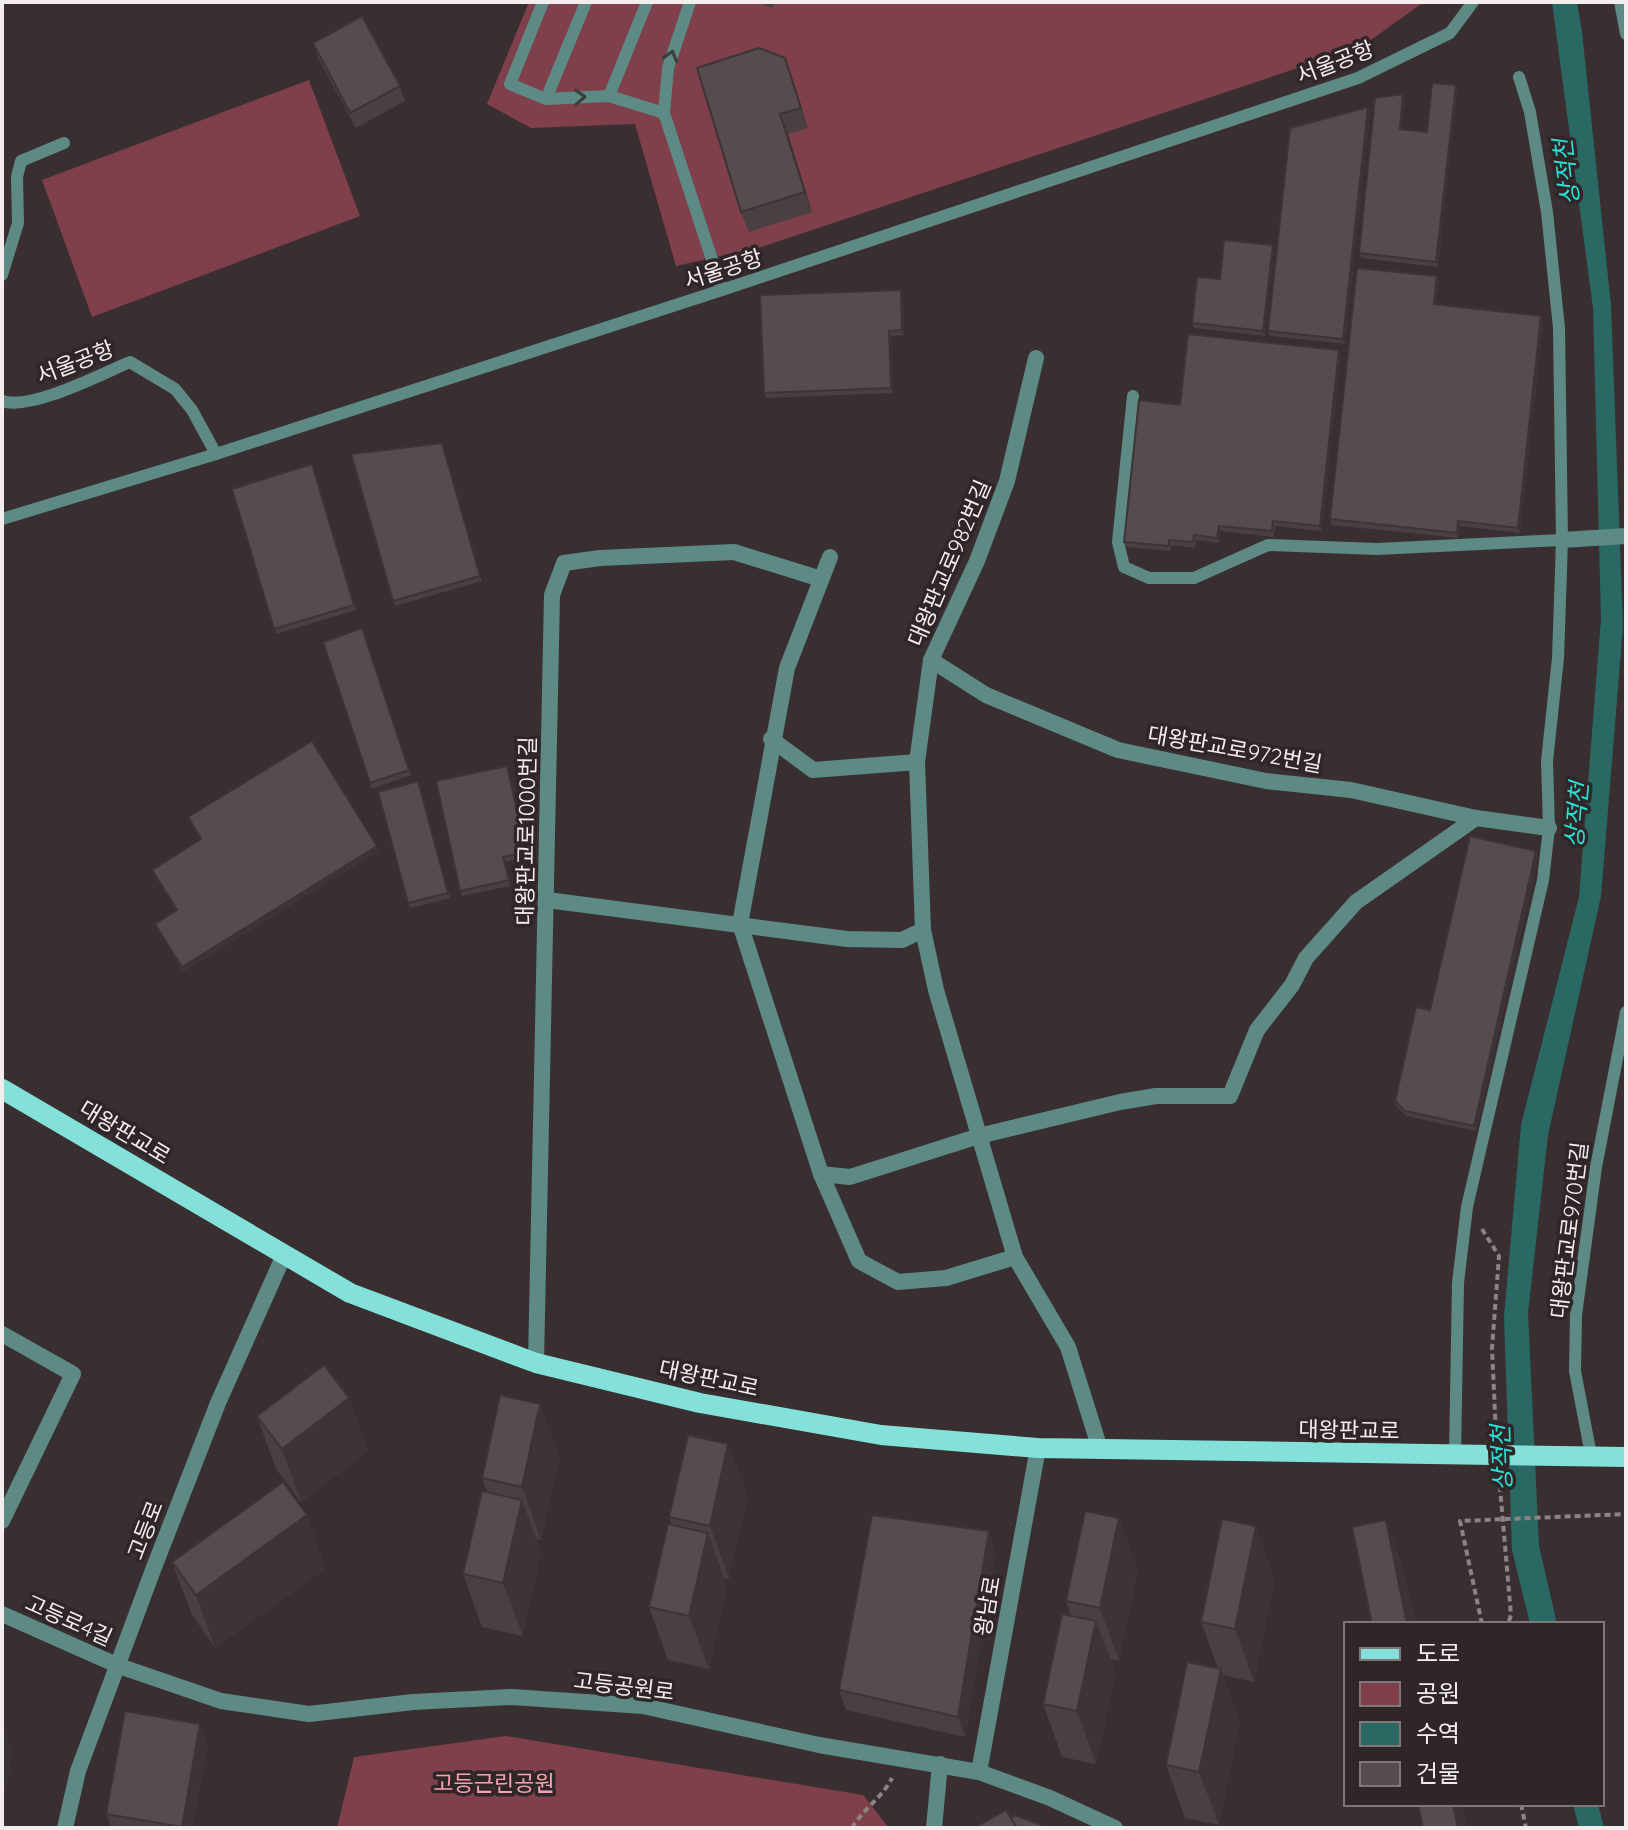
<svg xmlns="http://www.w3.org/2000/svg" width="1628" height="1830" font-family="Quicksand,'Noto Sans KR',sans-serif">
  <rect width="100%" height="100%" fill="#392f31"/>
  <g fill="#7f3f4b">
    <polygon points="529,2 1424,2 1361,47 761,247 676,266 635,124 531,128 487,104"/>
    <polygon points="309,80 360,216 92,317 42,180"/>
    <polygon points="506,1736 863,1795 889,1828 337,1828 354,1757"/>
  </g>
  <g fill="#2a6864">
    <polygon points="1552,2 1577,2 1582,32 1611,305 1623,626 1601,896 1548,1135 1528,1313 1539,1546 1557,1624 1530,1624 1512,1550 1504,1317 1521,1125 1579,897 1601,619 1593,308"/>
    <polygon points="1573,1804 1598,1804 1604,1828 1579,1828"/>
  </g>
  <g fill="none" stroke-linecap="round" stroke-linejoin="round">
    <g stroke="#8b8384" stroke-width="4" stroke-dasharray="6 4" stroke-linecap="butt">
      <polyline points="1482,1229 1499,1256 1492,1348 1496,1435"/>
      <polyline points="1499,1476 1511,1615 1508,1624"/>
      <polyline points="1482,1624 1460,1521 1626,1514"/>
      <polyline points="1521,1804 1526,1828"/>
      <path d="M 852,1828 C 863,1809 882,1798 892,1778"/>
    </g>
    <g stroke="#5e8a86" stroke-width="12">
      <polyline points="543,2 510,84 546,99 609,96 664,113"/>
      <polyline points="690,2 668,68 664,113 722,290"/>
      <polyline points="1620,2 1626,34"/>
      <polyline points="609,96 647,2"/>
      <polyline points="546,99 586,2"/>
      <polyline points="2,275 18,223 17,177 21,161 64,143"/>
      <polyline points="1133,396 1118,542 1124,567 1149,578 1194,578 1268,545 1377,549 1562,540"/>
      <path d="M 2,401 C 31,411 101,374 130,362 L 175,389 L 192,410 L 216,454 L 722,290 L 1358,78 L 1450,33 L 1473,2"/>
      <polyline points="2,519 216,454"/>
      <polyline points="1455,1455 1458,1283 1467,1207 1543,880 1549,828 1547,761 1558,658 1562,540 1559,328 1547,212 1530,112 1519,77"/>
      <polyline points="1591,1455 1575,1371 1576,1315 1596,1167 1626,1012"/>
    </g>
    <g stroke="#5e8a86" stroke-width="16">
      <polyline points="1036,358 1007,481 977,561 931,660 917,762 923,930 936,990 1015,1257 1068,1347 1100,1449"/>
      <polyline points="1562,540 1626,536"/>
      <polyline points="830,557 787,668 740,924 821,1174 850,1177 979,1136 1120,1102 1156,1096 1230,1096 1257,1030 1292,985 1306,958 1356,902 1476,818"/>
      <polyline points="931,660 986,695 1118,750 1266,781 1351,790 1476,818 1549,828"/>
      <polyline points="771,739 813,770 917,762"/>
      <polyline points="547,900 847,939 902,940 923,930"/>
      <polyline points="821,1174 859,1261 898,1282 946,1278 1015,1257"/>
      <polyline points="2,1334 73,1374 2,1521"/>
      <polyline points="536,1363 552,595 564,563 600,558 734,552 821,579"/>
      <polyline points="2,1614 119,1666 221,1701 309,1714 413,1702 512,1697 643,1706 819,1745 979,1772 1050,1798 1115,1828"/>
      <polyline points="979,1772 1038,1448"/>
      <polyline points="934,1828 940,1764"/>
    </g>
    <polyline stroke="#5e8a86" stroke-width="16" points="65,1828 78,1771 153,1570 218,1403 284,1255"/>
    <polyline stroke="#83e1da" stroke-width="20" points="2,1089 350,1293 536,1363 700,1403 881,1435 1038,1448 1626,1457"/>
  </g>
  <g fill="#4a4042">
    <polygon points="757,2 775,2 772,8"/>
    <polygon points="313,43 400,86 405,101 356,128 318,58"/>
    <polygon points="785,58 808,128 788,134 812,212 749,232 741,212"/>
    <polygon points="1456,85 1457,90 1438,267 1361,258 1359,253 1405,99 1402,129 1427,132"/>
    <polygon points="1368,107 1370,112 1345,344 1270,336 1268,331"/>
    <polygon points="1274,250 1265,336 1194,328 1192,323 1220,279"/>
    <polygon points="1437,276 1439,281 1436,304 1543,321 1520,533 1460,526 1458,538 1332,525 1330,519"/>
    <polygon points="901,290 903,295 904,335 891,336 893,393 766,398 764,393"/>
    <polygon points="1341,355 1322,531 1275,526 1274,537 1220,531 1219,543 1196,540 1195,548 1171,545 1170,551 1126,547 1124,542 1180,405"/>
    <polygon points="442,443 482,581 395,606 351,454"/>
    <polygon points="312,464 356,610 276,634 232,489"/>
    <polygon points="362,628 411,775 372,789 323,642"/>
    <polygon points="509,771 528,857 505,862 510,886 462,896 460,891"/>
    <polygon points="418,781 450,898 410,908 408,903"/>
    <polygon points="188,817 379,851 183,972 155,924 176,911 152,870 200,840"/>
    <polygon points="1538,856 1476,1131 1407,1116 1396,1106 1395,1101 1430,1010"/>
    <polygon points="349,1398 368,1451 301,1502 276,1469 257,1416"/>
    <polygon points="728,1444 748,1497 729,1579 724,1578 727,1586 709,1669 668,1660 649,1607 672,1525 669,1517"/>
    <polygon points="560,1457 541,1540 536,1539 541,1553 523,1636 482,1627 463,1574 487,1492 482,1478"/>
    <polygon points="1119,1518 1138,1571 1119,1661 1110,1659 1116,1674 1096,1764 1062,1757 1043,1704 1071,1616 1066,1601"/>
    <polygon points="996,1551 965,1737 846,1710 839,1690"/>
    <polygon points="172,1562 326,1568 215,1648 192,1615"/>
    <polygon points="1275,1579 1254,1682 1223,1675 1240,1722 1219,1825 1185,1818 1166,1765 1218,1668 1201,1622"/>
    <polygon points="208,1744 193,1828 112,1828 106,1814"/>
  </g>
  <g fill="#3c3436">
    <polygon points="785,58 792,78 808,128 801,108"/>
    <polygon points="1456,85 1457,90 1438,267 1436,262"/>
    <polygon points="1403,94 1405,99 1402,134 1400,129"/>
    <polygon points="1368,107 1370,112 1345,344 1343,339"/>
    <polygon points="780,114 788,134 812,212 805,192"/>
    <polygon points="1273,245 1274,250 1265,336 1263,331"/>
    <polygon points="1437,276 1439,281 1436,309 1434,304"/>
    <polygon points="901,290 903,295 904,335 902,330"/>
    <polygon points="1541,316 1543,321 1520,533 1518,528"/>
    <polygon points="889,331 891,336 893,393 891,388"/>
    <polygon points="1339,350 1341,355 1322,531 1320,526"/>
    <polygon points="1458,521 1460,526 1458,538 1457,533"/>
    <polygon points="1219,526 1220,531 1219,543 1217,538"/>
    <polygon points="377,846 379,851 183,972 182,967"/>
    <polygon points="1536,851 1538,856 1476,1131 1474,1126"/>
    <polygon points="349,1398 368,1451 301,1502 282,1449"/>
    <polygon points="540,1404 560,1457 541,1540 522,1487"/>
    <polygon points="728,1444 748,1497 729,1579 710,1526"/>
    <polygon points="522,1500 541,1553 523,1636 503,1583"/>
    <polygon points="307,1515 326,1568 215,1648 196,1595"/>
    <polygon points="1119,1518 1138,1571 1119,1661 1100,1608"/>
    <polygon points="1386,1520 1405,1573 1416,1624 1407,1624"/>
    <polygon points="1256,1526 1275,1579 1254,1682 1235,1629"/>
    <polygon points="989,1531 996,1551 965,1737 958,1717"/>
    <polygon points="708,1533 727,1586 709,1669 689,1616"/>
    <polygon points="1096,1621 1116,1674 1096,1764 1077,1711"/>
    <polygon points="1221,1669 1240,1722 1219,1825 1199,1772"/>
    <polygon points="2,1724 13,1753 2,1806"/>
    <polygon points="200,1724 208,1744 193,1828 182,1828"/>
    <polygon points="1453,1804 1462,1804 1467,1828 1458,1828"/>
  </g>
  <g fill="#564b4d" stroke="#3c3436" stroke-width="2">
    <polygon points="362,16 400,86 350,113 313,43"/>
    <polygon points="759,48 785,58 801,108 780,114 805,192 741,212 697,68"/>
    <polygon points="1432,83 1456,85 1436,262 1359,253 1375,98 1403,94 1400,129 1427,132"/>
    <polygon points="1368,107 1343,339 1268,331 1290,128"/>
    <polygon points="1224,240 1273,245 1263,331 1192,323 1197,277 1220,279"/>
    <polygon points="1357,268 1437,276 1434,304 1541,316 1518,528 1458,521 1457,533 1330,519"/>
    <polygon points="901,290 902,330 889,331 891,388 764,393 760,295"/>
    <polygon points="1188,334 1339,350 1320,526 1273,521 1272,531 1219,526 1217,538 1194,535 1193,542 1169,540 1169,546 1124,542 1139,400 1180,405"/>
    <polygon points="442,443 480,576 393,601 351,454"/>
    <polygon points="312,464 354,605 274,629 232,489"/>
    <polygon points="362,628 409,770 370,783 323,642"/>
    <polygon points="312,741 377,846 182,967 155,924 177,910 152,870 201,839 188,817"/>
    <polygon points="507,766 526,852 503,857 509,880 460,891 436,781"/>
    <polygon points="418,781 448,893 408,903 378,792"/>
    <polygon points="1470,836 1536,851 1474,1126 1405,1111 1395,1101 1416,1007 1430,1010"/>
    <polygon points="324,1365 349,1398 282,1449 257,1416"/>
    <polygon points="500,1395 540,1404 522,1487 482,1478"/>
    <polygon points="688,1435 728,1444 710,1526 669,1517"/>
    <polygon points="283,1482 307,1515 196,1595 172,1562"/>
    <polygon points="482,1491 522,1500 503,1583 463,1574"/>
    <polygon points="1085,1511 1119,1518 1100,1608 1066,1601"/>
    <polygon points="872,1515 989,1531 958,1717 839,1690"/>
    <polygon points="1222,1519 1256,1526 1235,1629 1201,1622"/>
    <polygon points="1386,1520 1407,1624 1372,1624 1352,1527"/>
    <polygon points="668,1524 708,1533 689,1616 649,1607"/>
    <polygon points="1062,1614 1096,1621 1077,1711 1043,1704"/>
    <polygon points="1187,1662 1221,1669 1199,1772 1166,1765"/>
    <polygon points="125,1711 200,1724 182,1827 106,1814"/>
    <polygon points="1418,1804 1453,1804 1458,1828 1423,1828"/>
    <polygon points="1006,1810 1017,1828 974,1828"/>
    <polygon points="1015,1815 1050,1828 1017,1828 1011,1818"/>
  </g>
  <defs><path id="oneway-chevron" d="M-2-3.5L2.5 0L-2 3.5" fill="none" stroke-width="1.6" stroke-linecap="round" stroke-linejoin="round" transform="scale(2)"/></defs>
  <g stroke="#3b3f3f">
    <use href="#oneway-chevron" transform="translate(671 56) rotate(-74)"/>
    <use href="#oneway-chevron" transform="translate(580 97) rotate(-2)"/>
  </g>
  <g text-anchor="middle" stroke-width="7" stroke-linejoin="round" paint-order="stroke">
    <g font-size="22" fill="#f4edee" stroke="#2f2627">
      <text transform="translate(1335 62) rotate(-21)" y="8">서울공항</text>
      <text transform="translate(723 269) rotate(-18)" y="8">서울공항</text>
      <text transform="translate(75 362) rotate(-21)" y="8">서울공항</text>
      <text transform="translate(949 563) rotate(-67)" y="8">대왕판교로982번길</text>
      <text transform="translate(1235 749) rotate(10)" y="8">대왕판교로972번길</text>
      <text transform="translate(526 831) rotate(-89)" y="8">대왕판교로1000번길</text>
      <text transform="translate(125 1132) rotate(31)" y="8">대왕판교로</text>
      <text transform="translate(1569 1230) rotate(-83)" y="8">대왕판교로970번길</text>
      <text transform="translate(709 1378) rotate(12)" y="8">대왕판교로</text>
      <text transform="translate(1349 1430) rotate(1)" y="8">대왕판교로</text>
      <text transform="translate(145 1530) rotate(-69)" y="8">고등로</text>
      <text transform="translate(987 1606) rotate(-80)" y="8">왕남로</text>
      <text transform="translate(69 1620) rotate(24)" y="8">고등로4길</text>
      <text transform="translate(624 1686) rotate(7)" y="8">고등공원로</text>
    </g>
    <g font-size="22" fill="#fca1b1" stroke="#2f2627">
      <text x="494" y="1791">고등근린공원</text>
    </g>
    <g font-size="24" font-style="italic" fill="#2ae1d8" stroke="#2f2627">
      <text transform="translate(1567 172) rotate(-97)" y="8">상적천</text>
      <text transform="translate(1577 815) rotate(-85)" y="8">상적천</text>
      <text transform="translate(1502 1458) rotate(-92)" y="8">상적천</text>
    </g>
  </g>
  <rect width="1628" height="1830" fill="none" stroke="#f4edee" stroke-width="8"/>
  <rect x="1344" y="1622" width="260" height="184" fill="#2f2627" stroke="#7e7677" stroke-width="2"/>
  <rect x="1360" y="1648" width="40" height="12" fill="#83e1da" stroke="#7e7677" stroke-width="2"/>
  <text x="1416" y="1662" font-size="24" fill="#f4edee">도로</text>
  <rect x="1360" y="1682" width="40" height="24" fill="#7f3f4b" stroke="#7e7677" stroke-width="2"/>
  <text x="1416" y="1702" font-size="24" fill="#f4edee">공원</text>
  <rect x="1360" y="1722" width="40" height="24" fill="#2a6864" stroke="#7e7677" stroke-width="2"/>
  <text x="1416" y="1742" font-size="24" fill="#f4edee">수역</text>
  <rect x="1360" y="1762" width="40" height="24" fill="#564b4d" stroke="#7e7677" stroke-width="2"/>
  <text x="1416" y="1782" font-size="24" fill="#f4edee">건물</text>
</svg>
